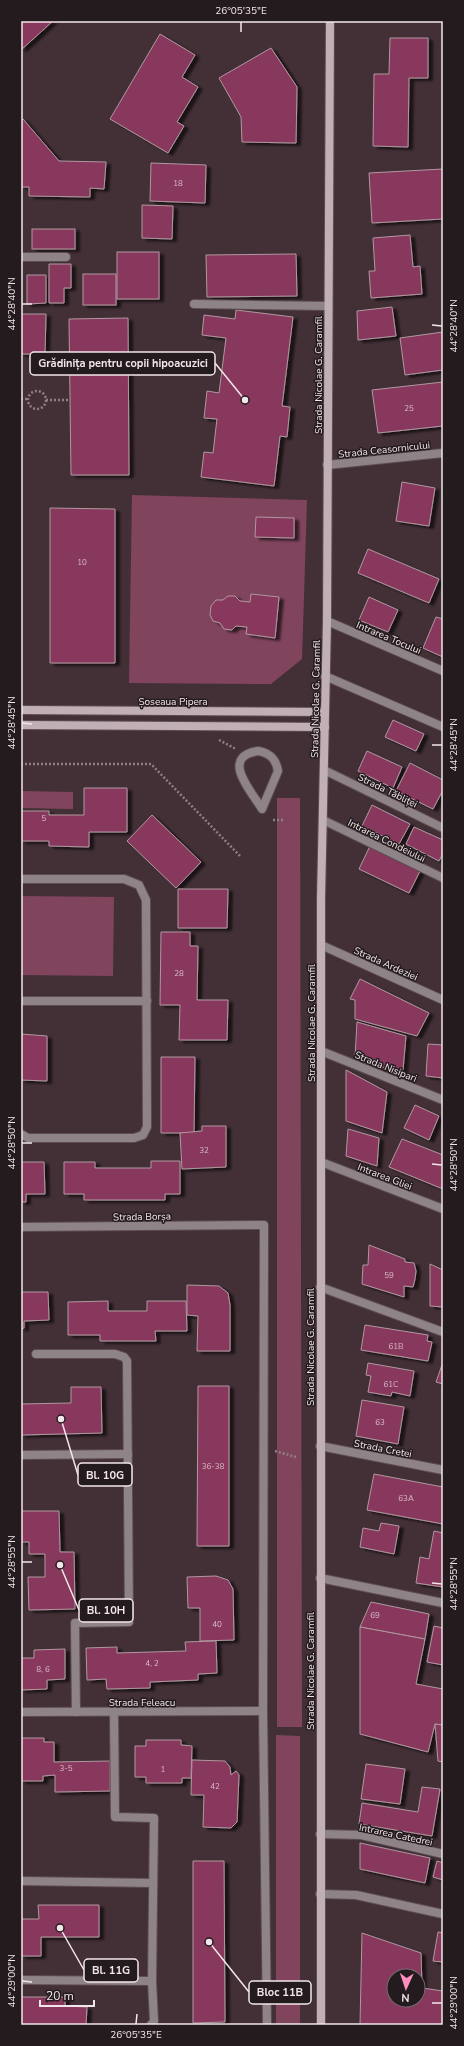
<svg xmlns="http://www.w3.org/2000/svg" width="464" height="2046" font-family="'Nunito Sans',sans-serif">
  <defs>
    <filter id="shadow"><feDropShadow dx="4.5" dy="2.5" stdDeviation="1" flood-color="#0009"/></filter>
  </defs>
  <rect width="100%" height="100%" fill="#433037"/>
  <g fill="#80445d">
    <polygon points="132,495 307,500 302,659 271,684 129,683"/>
    <polygon points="21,791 73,792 73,809 21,808"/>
    <polygon points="277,798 300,798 302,1727 277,1727"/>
    <polygon points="21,896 114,897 113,976 21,975"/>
    <polygon points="276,1735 300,1736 300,2025 276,2025"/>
  </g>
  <g fill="#87375b" stroke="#af98a0" fill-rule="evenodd" filter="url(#shadow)">
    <polygon points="21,21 53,21 21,50"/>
    <polygon points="160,34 195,55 182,77 198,87 177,122 184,126 168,153 110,119"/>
    <polygon points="390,38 428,38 428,78 409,78 408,147 373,146 374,74 389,74"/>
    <polygon points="271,48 297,87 296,143 242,142 241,117 219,78"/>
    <polygon points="23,119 59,161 106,162 104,189 90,188 90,197 29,196 29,187 21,187 21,120"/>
    <polygon points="151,163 206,165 205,203 150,201"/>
    <polygon points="443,169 443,219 372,223 369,173"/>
    <polygon points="142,205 173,206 172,239 142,238"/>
    <rect x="32" y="229" width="43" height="20"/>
    <polygon points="410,235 413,267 420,266 422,294 371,298 369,271 375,271 373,238"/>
    <rect x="117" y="252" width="42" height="47"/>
    <polygon points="296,254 297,296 207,297 206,255"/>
    <polygon points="49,264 71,264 71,288 64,288 64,303 49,303"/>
    <rect x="83" y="274" width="33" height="31"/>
    <polygon points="27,275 46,275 46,303 27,304"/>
    <polygon points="392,307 396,336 358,340 357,311"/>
    <polygon points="236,310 293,317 282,406 290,407 287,437 280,436 274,486 201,477 204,452 213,453 217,419 204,418 207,391 219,393 226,338 202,335 204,315 235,319"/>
    <polygon points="21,314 46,314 45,354 21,354"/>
    <polygon points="128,318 129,475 71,475 69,319"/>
    <polygon points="443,332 443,370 405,375 400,338"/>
    <polygon points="443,382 443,426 378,433 372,390"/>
    <polygon points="402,482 435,488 429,526 396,521"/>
    <polygon points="50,508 115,509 115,663 50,663"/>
    <polygon points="256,517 294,518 294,538 255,537"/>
    <polygon points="368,549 439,579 429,603 358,573"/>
    <polygon points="251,594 279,597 275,638 246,634 247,627 236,626 232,630 224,629 220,623 213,621 210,615 211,606 216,600 223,600 228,596 235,596 240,601 250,602"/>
    <polygon points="369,597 398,610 388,632 359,620"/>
    <polygon points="436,617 443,619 443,657 423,648"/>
    <polygon points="393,720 424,734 416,751 385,737"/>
    <polygon points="367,751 402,767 393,788 358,771"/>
    <polygon points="410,763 443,780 443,790 433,809 396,791"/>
    <polygon points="84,788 127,788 127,832 89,832 89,847 49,846 49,841 21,841 21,811 49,811 49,815 84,815"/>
    <polygon points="372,805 410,824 399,844 362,826"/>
    <polygon points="152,815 201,862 176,888 127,841"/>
    <polygon points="414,827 443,840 443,853 439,861 406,844"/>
    <polygon points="370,846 420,871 409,893 359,869"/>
    <polygon points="178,889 228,889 227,928 178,928"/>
    <polygon points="161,932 190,932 190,946 198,946 197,1000 228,1000 227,1040 179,1040 180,1005 160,1005"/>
    <polygon points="360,979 429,1013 417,1036 355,1019 355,1000 350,999"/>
    <polygon points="357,1022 406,1036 403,1070 378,1067 378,1060 355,1058"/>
    <polygon points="21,1034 47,1036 47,1081 21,1080"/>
    <polygon points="428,1044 443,1045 443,1078 426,1076"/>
    <polygon points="161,1057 195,1057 194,1133 161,1133"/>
    <polygon points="346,1070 387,1092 382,1133 346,1121"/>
    <polygon points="415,1105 439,1116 429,1140 404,1128"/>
    <polygon points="202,1126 226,1126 226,1167 182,1169 180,1133 202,1131"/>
    <polygon points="348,1129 379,1138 377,1166 346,1156"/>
    <polygon points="402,1139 443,1155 443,1189 389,1167"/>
    <polygon points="151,1161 180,1161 180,1194 165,1194 165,1200 84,1200 84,1194 64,1194 64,1162 95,1162 95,1168 151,1168"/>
    <polygon points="21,1162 44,1162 45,1194 26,1194 26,1202 21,1202"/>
    <polygon points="369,1245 405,1259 405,1262 414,1263 416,1271 415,1279 413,1287 404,1286 404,1297 362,1284 363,1265 368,1265"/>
    <polygon points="430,1264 443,1270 443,1307 430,1306"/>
    <polygon points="187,1285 219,1286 228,1293 230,1305 230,1351 197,1351 198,1316 187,1315"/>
    <polygon points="21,1292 48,1292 49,1320 24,1321 24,1328 21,1329"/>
    <polygon points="108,1301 108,1311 147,1311 147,1301 186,1301 187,1331 155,1331 156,1341 100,1341 100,1335 68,1335 68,1302"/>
    <polygon points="365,1325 428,1335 427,1341 432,1342 428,1361 361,1350"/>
    <polygon points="443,1362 443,1384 436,1382"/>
    <polygon points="368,1363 414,1371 410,1396 392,1392 391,1396 368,1392 371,1376 366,1375"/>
    <polygon points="198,1386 229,1386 229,1546 197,1546"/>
    <polygon points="71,1387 101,1387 102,1433 21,1435 21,1404 71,1403"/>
    <polygon points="362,1400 404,1407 398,1444 356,1436"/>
    <polygon points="374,1474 443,1487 443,1524 367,1510"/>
    <polygon points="21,1511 59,1511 60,1552 74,1552 75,1609 29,1610 28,1577 45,1577 45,1554 29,1554 29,1542 21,1542"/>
    <polygon points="381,1523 399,1526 394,1554 360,1547 363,1528 379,1531"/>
    <polygon points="434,1531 443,1533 443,1587 416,1583 420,1557 429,1559"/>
    <polygon points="216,1576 228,1580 233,1589 234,1640 200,1641 200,1608 188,1608 187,1577"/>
    <polygon points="371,1602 429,1614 425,1639 360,1627"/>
    <polygon points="434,1626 443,1628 443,1665 427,1662"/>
    <polygon points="360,1627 425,1639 416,1684 443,1689 443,1725 435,1724 428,1752 360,1734"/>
    <polygon points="216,1641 217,1673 198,1674 198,1680 150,1682 150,1688 107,1689 106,1679 87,1680 86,1648 117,1647 117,1653 186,1651 185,1642"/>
    <polygon points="65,1649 65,1679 47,1680 47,1689 21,1690 21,1658 34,1658 34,1650"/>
    <polygon points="435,1724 443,1725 443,1762 438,1761"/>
    <polygon points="21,1738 44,1738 44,1742 54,1742 54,1762 110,1761 110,1791 55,1792 55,1775 43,1776 43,1781 21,1781"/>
    <polygon points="146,1740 181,1740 181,1745 192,1746 191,1778 182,1778 182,1783 146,1783 146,1777 135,1777 135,1746 146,1746"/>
    <polygon points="192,1760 225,1761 230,1767 231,1775 236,1771 239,1775 237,1822 231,1828 203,1827 204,1795 191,1795"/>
    <polygon points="366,1764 405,1769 400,1804 361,1799"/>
    <polygon points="422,1787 440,1789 432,1836 359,1824 362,1803 418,1812"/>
    <polygon points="360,1843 430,1858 425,1883 360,1869"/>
    <polygon points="193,1861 224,1861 225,2022 193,2023"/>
    <polygon points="437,1861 443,1863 443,1880 433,1877"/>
    <polygon points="38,1905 99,1905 99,1937 41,1937 41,1956 21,1956 21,1919 39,1919"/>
    <polygon points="438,1932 443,1933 443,1962 433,1961"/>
    <path d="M 362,1933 L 421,1953 L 422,1988 L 443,1991 L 443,2025 L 360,2025 ZM 394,1976 L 418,1976 L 418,2000 L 394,2000 Z"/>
    <polygon points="21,1997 65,1997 65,2006 87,2007 86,2025 21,2025"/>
  </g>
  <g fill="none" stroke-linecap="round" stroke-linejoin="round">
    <g stroke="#5f4d54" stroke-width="10">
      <g id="service">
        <polyline points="194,304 328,306"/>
        <path d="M 258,751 C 270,753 276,759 278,771 L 262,809 C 252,792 219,757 258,751 Z"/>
        <polyline points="21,879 124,879 139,885 146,900 147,1127 143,1135 134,1138 28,1138 21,1134"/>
        <polyline points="21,1001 147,1001"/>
        <polyline points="36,1354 115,1354 124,1357 127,1361 129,1622 75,1623 76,1712"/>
        <polyline points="21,1455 128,1454"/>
        <polyline points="114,1712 115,1817 154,1818 152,1981 154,2021 151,2025"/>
        <polyline points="21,1881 153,1883"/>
        <polyline points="21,1980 152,1981"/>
      </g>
    </g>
    <g stroke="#5f4d54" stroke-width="10">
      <g id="minor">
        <polyline points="21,257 66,257"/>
        <polyline points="327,465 443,453"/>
        <polyline points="327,621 443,671"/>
        <polyline points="325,676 443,727"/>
        <polyline points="324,770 443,828"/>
        <polyline points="323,820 443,878"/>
        <polyline points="321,945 443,1000"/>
        <polyline points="321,1051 443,1100"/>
        <polyline points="321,1162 443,1209"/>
        <polyline points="21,1227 264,1225 263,1711 267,2025"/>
        <polyline points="320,1287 443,1332"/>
        <polyline points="320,1446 443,1470"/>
        <polyline points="320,1578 443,1603"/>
        <polyline points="21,1712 263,1711"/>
        <polyline points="320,1834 361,1835 443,1854"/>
        <polyline points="320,1894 356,1895 443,1914"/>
      </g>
    </g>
    <g stroke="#5f4d54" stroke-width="10">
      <g id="secondary">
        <polyline points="21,710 325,712"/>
        <polyline points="21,725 325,727"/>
        <polyline points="321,2025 321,899 327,621 330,21"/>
      </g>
    </g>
    <g stroke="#907f85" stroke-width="2.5" stroke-dasharray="2 2" stroke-linecap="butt">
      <circle cx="37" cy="400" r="9"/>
      <polyline points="21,399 28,399"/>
      <polyline points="46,400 70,400"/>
      <polyline points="219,740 236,749"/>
      <polyline points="21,764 151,764 241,857"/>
      <polyline points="273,820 285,820"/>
      <polyline points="275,1451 296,1457"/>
    </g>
    <use href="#service" stroke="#8e8487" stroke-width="8"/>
    <use href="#minor" stroke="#8e8487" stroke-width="8"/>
    <use href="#secondary" stroke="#c0b0b5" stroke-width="8"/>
  </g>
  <path fill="none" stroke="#f3e6ea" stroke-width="1.5" d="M 241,32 L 241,22M 22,304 L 32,304M 432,325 L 442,326M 22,723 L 32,724M 432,745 L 442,745M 22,1143 L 32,1143M 432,1164 L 442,1165M 22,1562 L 32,1562M 432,1583 L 442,1584M 22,1981 L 32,1982M 432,2003 L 442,2003M 136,2024 L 137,2014"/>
  <g text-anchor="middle" stroke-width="3" stroke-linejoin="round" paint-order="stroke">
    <g font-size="8" fill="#d8bac6">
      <text x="178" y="186">18</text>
      <text x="409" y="411">25</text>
      <text x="82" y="565">10</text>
      <text x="44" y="821">5</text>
      <text x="179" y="976">28</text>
      <text x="204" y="1153">32</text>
      <text x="389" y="1278">59</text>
      <text x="396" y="1349">61B</text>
      <text x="391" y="1387">61C</text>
      <text x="380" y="1425">63</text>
      <text x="213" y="1469">36-38</text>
      <text x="406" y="1501">63A</text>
      <text x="375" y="1618">69</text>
      <text x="217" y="1627">40</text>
      <text x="152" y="1666">4, 2</text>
      <text x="43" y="1672">8, 6</text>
      <text x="66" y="1771">3-5</text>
      <text x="163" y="1772">1</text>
      <text x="215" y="1789">42</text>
    </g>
    <g font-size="10" fill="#f3e6ea" stroke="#231b1e">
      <text transform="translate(318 375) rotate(-90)" y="4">Strada Nicolae G. Caramfil</text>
      <text transform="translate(384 449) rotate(-6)" y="4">Strada Ceasornicului</text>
      <text transform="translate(389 637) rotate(23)" y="4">Intrarea Tocului</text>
      <text transform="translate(315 699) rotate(-89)" y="4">Strada Nicolae G. Caramfil</text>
      <text x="173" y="705">Șoseaua Pipera</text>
      <text transform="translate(388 790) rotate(26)" y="4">Strada Tăbliței</text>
      <text transform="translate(387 840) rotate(26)" y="4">Intrarea Condeiului</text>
      <text transform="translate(386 963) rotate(24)" y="4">Strada Ardeziei</text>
      <text transform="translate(311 1023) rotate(-90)" y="4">Strada Nicolae G. Caramfil</text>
      <text transform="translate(386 1066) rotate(22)" y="4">Strada Nisipari</text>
      <text transform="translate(385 1176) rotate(21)" y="4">Intrarea Gliei</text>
      <text transform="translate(142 1216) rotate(-1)" y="4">Strada Borșa</text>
      <text transform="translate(310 1347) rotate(-90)" y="4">Strada Nicolae G. Caramfil</text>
      <text transform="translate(383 1448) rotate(11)" y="4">Strada Cretei</text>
      <text transform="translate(310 1671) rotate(-90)" y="4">Strada Nicolae G. Caramfil</text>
      <text x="142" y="1706">Strada Feleacu</text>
      <text transform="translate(396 1834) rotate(12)" y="4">Intrarea Catedrei</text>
    </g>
  </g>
  <path fill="none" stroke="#f3e6ea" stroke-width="1.5" d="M245 400L215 363M61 1419L78 1475M60 1565L79 1610M60 1928L84 1970M209 1942L249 1992"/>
  <g fill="#f3e6ea" stroke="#231b1e" stroke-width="1.5">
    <circle cx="245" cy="400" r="4"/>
    <circle cx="61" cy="1419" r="4"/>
    <circle cx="60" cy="1565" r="4"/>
    <circle cx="60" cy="1928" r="4"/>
    <circle cx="209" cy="1942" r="4"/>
  </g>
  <g fill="#231b1e" stroke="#f3e6ea" stroke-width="1.5">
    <rect x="30" y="352" width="185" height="23" rx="4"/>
    <rect x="78" y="1463" width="54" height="23" rx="4"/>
    <rect x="79" y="1599" width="54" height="23" rx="4"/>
    <rect x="84" y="1959" width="54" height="23" rx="4"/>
    <rect x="249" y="1981" width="62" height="23" rx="4"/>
  </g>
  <g font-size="11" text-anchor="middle" font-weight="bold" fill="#f3e6ea">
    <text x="123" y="367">Grădinița pentru copii hipoacuzici</text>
    <text x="105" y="1479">Bl. 10G</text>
    <text x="106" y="1614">Bl. 10H</text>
    <text x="111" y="1974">Bl. 11G</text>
    <text x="280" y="1996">Bloc 11B</text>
  </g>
  <rect width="464" height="2046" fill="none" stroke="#231b1e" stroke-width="44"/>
  <g transform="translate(406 1988) rotate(183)"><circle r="19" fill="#231b1e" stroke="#766c70"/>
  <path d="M0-3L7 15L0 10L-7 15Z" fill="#fe8ebc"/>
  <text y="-6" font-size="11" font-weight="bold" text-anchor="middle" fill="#f3e6ea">N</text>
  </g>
  <path d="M40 2000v6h54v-6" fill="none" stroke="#f3e6ea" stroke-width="2"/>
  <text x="46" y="2000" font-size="12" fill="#f3e6ea" stroke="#231b1e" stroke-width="3" paint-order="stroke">20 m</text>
  <rect x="22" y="22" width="420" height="2002" fill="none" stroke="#f3e6ea" stroke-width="1.5"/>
  <g font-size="10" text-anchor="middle" fill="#f3e6ea">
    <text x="241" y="14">26°05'35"E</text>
    <text transform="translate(11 304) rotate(-90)" y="4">44°28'40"N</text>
    <text transform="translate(453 326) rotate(-90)" y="4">44°28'40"N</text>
    <text transform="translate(11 723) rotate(-90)" y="4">44°28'45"N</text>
    <text transform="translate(453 745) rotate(-90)" y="4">44°28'45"N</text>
    <text transform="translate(11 1143) rotate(-90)" y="4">44°28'50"N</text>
    <text transform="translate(453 1165) rotate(-90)" y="4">44°28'50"N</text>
    <text transform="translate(11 1562) rotate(-90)" y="4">44°28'55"N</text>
    <text transform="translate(453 1584) rotate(-90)" y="4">44°28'55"N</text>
    <text transform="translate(11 1981) rotate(-90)" y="4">44°29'00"N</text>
    <text transform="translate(453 2003) rotate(-90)" y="4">44°29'00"N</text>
    <text x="136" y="2038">26°05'35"E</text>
  </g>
</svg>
